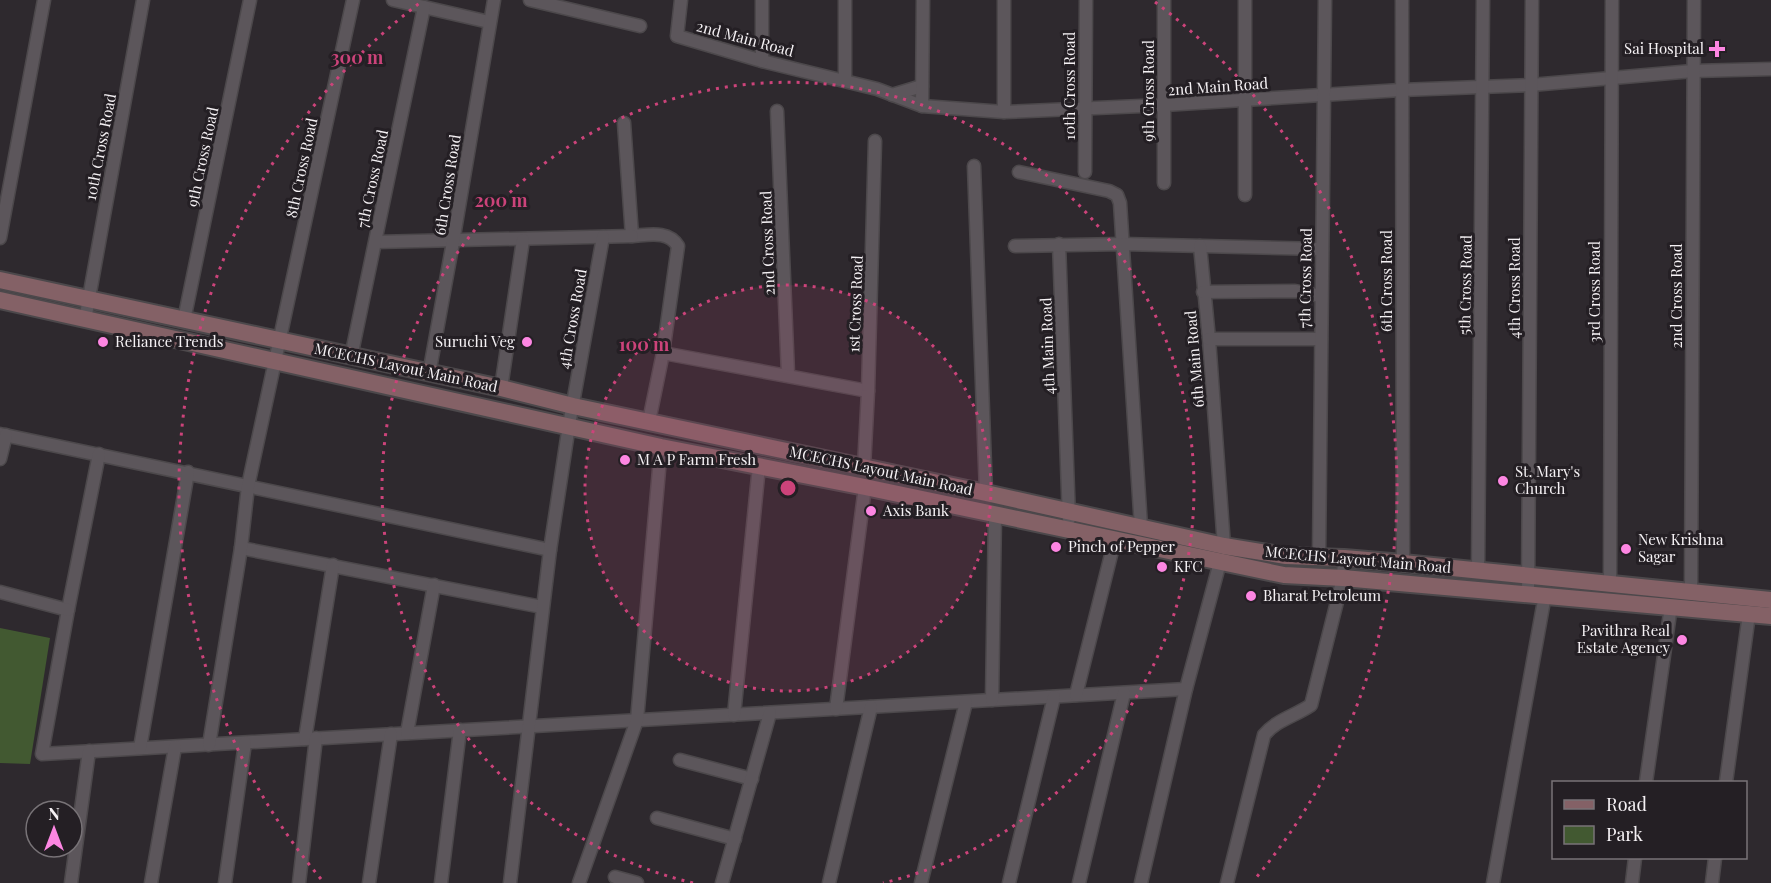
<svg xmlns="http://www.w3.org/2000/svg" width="1771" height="883" font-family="'Playfair Display',serif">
  <rect width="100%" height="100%" fill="#2e292e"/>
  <polygon fill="#425931" points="0,628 50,638 30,764 0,763"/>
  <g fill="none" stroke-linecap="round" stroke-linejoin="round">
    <g stroke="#4c484b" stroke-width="15">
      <g id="minor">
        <polyline points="393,0 489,22"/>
        <polyline points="530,0 640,26"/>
        <polyline points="681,0 677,36 762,61 877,89 922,106 1004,112 1164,105 1401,90 1531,85 1693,71 1771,69"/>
        <polyline points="1402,0 1403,563"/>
        <polyline points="762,61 762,0"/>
        <polyline points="845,80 845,0"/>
        <polyline points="892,95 922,86"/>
        <polyline points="922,106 923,0"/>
        <polyline points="777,111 788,374"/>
        <polyline points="1004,112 1004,0"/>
        <path d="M 624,123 L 632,236 C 649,235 668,230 678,246 L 663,353 L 649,421"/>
        <polyline points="974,166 986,493"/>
        <polyline points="1019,172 1109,191 1117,195 1120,203 1141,527"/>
        <polyline points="1085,172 1086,0"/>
        <polyline points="1164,183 1164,0"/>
        <polyline points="1245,195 1245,0"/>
        <polyline points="0,238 44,0"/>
        <polyline points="376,242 632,236"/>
        <polyline points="1059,244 1069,519"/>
        <polyline points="1015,246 1123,244 1322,249"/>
        <polyline points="1200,246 1209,339 1224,546"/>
        <polyline points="1203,292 1295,291 1321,296"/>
        <polyline points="85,320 143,0"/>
        <polyline points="184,320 250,0"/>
        <polyline points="1209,339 1321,339"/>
        <polyline points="663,353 868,391"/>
        <polyline points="351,357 424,7"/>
        <polyline points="429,374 453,242 494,0"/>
        <polyline points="501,388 523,240"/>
        <polyline points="0,434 550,550"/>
        <polyline points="99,454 68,610 42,754 1186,689"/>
        <polyline points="0,459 6,435"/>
        <polyline points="864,467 868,391 875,141"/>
        <polyline points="241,548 542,607"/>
        <polyline points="1319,557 1325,0"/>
        <polyline points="1478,571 1483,0"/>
        <polyline points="1610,584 1612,0"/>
        <polyline points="1691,591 1694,0"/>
        <polyline points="0,592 68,610"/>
        <polyline points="1528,594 1532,0"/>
        <polyline points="1076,695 1115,539"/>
        <polyline points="992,700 995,514"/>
        <polyline points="836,709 865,487"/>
        <polyline points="734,715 759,466"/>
        <polyline points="407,733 434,585"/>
        <polyline points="305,739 333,565"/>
        <polyline points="209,745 241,548 248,486 353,0"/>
        <polyline points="140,748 188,472"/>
        <polyline points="680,760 752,779"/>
        <polyline points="1646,782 1671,606"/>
        <polyline points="1726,782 1749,614"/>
        <polyline points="657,818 735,839"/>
        <polyline points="615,877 637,883"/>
        <polyline points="71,883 89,751"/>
        <polyline points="151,883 175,747"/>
        <polyline points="225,883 245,743"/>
        <polyline points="299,883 316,738"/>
        <polyline points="369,883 391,734"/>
        <polyline points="441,883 460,730"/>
        <polyline points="510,883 550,550 569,425 603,237"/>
        <polyline points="579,883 637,720 661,447"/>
        <polyline points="722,883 770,713"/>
        <polyline points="829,883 871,707"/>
        <polyline points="921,883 966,702"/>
        <polyline points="1009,883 1054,697"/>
        <polyline points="1079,883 1124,693"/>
        <polyline points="1141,883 1186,689 1220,562"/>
        <path d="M 1227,883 L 1264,735 C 1276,720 1295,716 1311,705 L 1343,578 L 1344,558"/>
        <polyline points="1493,883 1545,595"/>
        <polyline points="1632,883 1635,858"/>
        <polyline points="1712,883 1715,858"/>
      </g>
    </g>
    <g stroke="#4c484b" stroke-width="20">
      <g id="secondary">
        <polyline points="0,280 501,388 573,406 986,493 1224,546 1286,556 1344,558 1403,563 1771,600"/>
        <polyline points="0,300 661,447 865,487 1284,575 1343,578 1771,616"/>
      </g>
    </g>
    <use href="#minor" stroke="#5c565b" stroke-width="12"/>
    <use href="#secondary" stroke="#846166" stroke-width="16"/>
  </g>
  <circle cx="788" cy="488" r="203" fill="#cc437a" fill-opacity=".12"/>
  <g fill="none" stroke="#cc437a" stroke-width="3" stroke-dasharray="3 6">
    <circle cx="788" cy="488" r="203"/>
    <path d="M693 883A406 406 0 1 1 883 883"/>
    <path d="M321 879A609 609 0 0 1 421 2M1155 2A609 609 0 0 1 1255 879"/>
  </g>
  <g fill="#fd86e2" stroke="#241f24" stroke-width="2">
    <path d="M1714 40h6v6h6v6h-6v6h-6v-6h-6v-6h6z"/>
    <circle cx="103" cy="342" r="6"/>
    <circle cx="527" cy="342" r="6"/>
    <circle cx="625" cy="460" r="6"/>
    <circle cx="1503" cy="481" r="6"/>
    <circle cx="871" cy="511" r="6"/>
    <circle cx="1056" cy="547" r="6"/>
    <circle cx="1626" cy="549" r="6"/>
    <circle cx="1162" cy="567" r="6"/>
    <circle cx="1251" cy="596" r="6"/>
    <circle cx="1682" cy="640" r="6"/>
  </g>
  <g text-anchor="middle" stroke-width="6" stroke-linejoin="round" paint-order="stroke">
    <g font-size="15" fill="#f5f1f4" stroke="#241f24">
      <text transform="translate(745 39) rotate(15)" y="5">2nd Main Road</text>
      <text transform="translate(1070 86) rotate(-90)" y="5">10th Cross Road</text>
      <text transform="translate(1218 87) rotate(-4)" y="5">2nd Main Road</text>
      <text transform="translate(1149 91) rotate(-90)" y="5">9th Cross Road</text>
      <text transform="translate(101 147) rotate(-79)" y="5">10th Cross Road</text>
      <text transform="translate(203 157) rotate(-78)" y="5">9th Cross Road</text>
      <text transform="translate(302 168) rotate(-78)" y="5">8th Cross Road</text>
      <text transform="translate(373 179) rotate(-78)" y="5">7th Cross Road</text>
      <text transform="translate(448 185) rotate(-81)" y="5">6th Cross Road</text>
      <text transform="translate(768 243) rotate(-92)" y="5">2nd Cross Road</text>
      <text transform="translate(1306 278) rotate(-89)" y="5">7th Cross Road</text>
      <text transform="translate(1387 281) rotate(-90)" y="5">6th Cross Road</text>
      <text transform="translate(1466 285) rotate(-89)" y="5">5th Cross Road</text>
      <text transform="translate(1515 288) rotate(-90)" y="5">4th Cross Road</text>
      <text transform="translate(1595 292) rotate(-90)" y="5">3rd Cross Road</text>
      <text transform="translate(1677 296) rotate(-90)" y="5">2nd Cross Road</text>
      <text transform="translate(856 304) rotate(-88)" y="5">1st Cross Road</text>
      <text transform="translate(573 319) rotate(-80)" y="5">4th Cross Road</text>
      <text transform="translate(1048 346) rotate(-92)" y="5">4th Main Road</text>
      <text transform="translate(1195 359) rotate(-95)" y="5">6th Main Road</text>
      <text transform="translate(406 368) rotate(12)" y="5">MCECHS Layout Main Road</text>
      <text transform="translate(881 471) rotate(12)" y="5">MCECHS Layout Main Road</text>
      <text transform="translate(1358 560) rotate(5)" y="5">MCECHS Layout Main Road</text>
    </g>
    <g font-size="15" fill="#f5f1f4" stroke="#241f24" text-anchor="start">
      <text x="1704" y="54" text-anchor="end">Sai Hospital</text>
      <text x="115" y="347">Reliance Trends</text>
      <text x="515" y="347" text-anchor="end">Suruchi Veg</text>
      <text x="637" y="465">M A P Farm Fresh</text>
      <text x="1515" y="477">St. Mary's<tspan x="1515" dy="17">Church</tspan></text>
      <text x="883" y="516">Axis Bank</text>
      <text x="1638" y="545">New Krishna<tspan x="1638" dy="17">Sagar</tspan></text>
      <text x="1068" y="552">Pinch of Pepper</text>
      <text x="1174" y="572">KFC</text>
      <text x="1263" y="601">Bharat Petroleum</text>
      <text x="1670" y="636" text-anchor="end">Pavithra Real<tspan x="1670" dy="17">Estate Agency</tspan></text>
    </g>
  </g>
  <circle cx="788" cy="488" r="9" fill="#cc437a" stroke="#241f24" stroke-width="3"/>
  <g font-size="18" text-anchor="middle" font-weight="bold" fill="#cc437a" stroke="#241f24" stroke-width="6" stroke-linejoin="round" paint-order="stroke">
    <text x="357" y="64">300 m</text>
    <text x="501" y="207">200 m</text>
    <text x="644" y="351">100 m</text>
  </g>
  <rect x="1552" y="781" width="195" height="78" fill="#241f24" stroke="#787377" stroke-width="1.5"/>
  <rect x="1564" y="800" width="30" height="9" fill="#846166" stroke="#787377" stroke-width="1.5"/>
  <text x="1606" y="811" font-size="18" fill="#f5f1f4">Road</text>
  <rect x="1564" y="826" width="30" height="18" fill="#425931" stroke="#787377" stroke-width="1.5"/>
  <text x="1606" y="841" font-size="18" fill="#f5f1f4">Park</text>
  <g transform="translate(54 829)"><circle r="28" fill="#241f24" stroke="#787377" stroke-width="1.5"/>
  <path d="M0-4.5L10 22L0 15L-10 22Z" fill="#fd86e2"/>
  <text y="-9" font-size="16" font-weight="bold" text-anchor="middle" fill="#f5f1f4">N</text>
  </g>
</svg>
